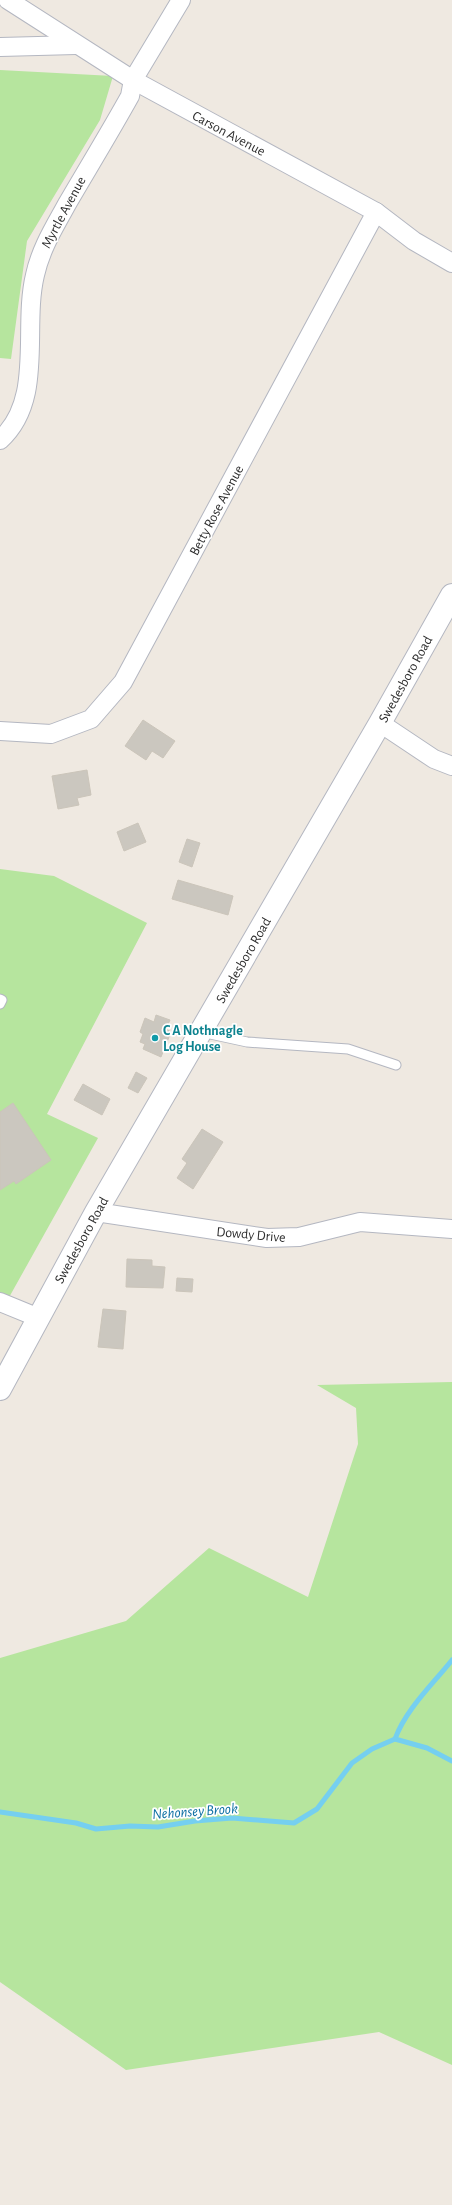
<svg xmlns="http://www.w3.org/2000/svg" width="452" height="2205" font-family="'Alegreya Sans',sans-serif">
  <rect width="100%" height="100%" fill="#efe9e1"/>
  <g fill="#b6e59e">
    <polygon points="0,70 113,76 100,120 27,241 11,359 0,358"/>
    <polygon points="0,869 54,876 147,923 47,1114 98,1138 7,1301 0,1299"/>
    <polygon points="452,1382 452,2065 379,2032 126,2070 0,1982 0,1658 126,1621 209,1548 308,1597 358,1444 356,1408 317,1385"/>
  </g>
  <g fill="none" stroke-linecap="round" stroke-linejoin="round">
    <g stroke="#75cff0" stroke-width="5">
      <path d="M 395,1739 C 406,1709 433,1684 452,1660"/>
      <polyline points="0,1812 76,1823 96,1829 130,1826 158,1827 195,1821 232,1818 294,1823 317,1809 352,1763 372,1749 395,1739 427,1748 452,1761"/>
    </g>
  </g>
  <g fill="#cbc7bf" stroke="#cbc5ba">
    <polygon points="143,720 175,741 163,758 152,751 146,760 125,746"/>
    <polygon points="87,770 91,795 77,798 79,805 58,809 52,776"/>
    <polygon points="138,823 146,842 124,851 117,832"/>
    <polygon points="187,839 200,843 192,867 179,862"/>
    <polygon points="178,880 233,896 228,915 172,899"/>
    <polygon points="156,1015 170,1020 166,1029 171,1032 161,1057 143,1049 145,1044 140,1042 143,1034 140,1032 145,1018 154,1022"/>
    <polygon points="136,1072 147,1078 138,1093 128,1088"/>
    <polygon points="83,1084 110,1099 102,1115 74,1100"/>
    <polygon points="13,1103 51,1160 16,1184 14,1181 0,1190 0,1112"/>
    <polygon points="202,1129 223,1142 193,1189 177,1178 187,1163 182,1159"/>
    <polygon points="127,1259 152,1260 152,1266 165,1267 163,1288 126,1287"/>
    <polygon points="177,1278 193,1279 192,1292 176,1291"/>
    <polygon points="103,1309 126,1311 123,1349 98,1347"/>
  </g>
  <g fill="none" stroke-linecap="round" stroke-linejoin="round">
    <g stroke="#b4b7c1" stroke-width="11">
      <g id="lane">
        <polyline points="0,999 2,1000 0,1004"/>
        <polyline points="201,1032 247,1042 348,1049 396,1065"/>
      </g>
    </g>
    <g stroke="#b4b7c1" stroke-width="20">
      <g id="street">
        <polyline points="8,0 133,80 376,212 414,241 452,263"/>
        <polyline points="0,47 76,45"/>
        <path d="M 0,440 C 45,399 22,329 35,275 C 41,248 54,228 67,204 C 88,168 110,132 130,96 L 133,80 L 181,0"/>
        <polyline points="380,723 434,759 452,766"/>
        <polyline points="0,731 51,734 91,719 123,682 376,212"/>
        <polyline points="96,1212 267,1238 299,1237 360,1222 452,1229"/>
        <polyline points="0,1302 39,1318"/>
      </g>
    </g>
    <g stroke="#b4b7c1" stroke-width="24">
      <polyline id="secondary" points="0,1389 96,1212 380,723 452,595"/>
    </g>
    <use href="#lane" stroke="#fff" stroke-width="9"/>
    <use href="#street" stroke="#fff" stroke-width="18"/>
    <use href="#secondary" stroke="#fff" stroke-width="22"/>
  </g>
  <circle fill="#0f9aa8" stroke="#fff" stroke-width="1.5" cx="155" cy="1038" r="4"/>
  <g text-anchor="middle" stroke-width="3.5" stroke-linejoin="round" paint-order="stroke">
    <g font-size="14" fill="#2e2e2e" stroke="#fff">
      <text transform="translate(229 133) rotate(28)" y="5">Carson Avenue</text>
      <text transform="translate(63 212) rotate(-62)" y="5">Myrtle Avenue</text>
      <text transform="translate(216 510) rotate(-62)" y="5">Betty Rose Avenue</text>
      <text transform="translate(405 679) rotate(-61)" y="5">Swedesboro Road</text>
      <text transform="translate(243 960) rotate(-60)" y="5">Swedesboro Road</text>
      <text transform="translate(251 1234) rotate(5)" y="5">Dowdy Drive</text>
      <text transform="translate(81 1240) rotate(-61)" y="5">Swedesboro Road</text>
    </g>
    <g font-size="14" font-weight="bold" fill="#0d838f" stroke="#fff" text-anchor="start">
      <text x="163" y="1035">C A Nothnagle<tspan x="163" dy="16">Log House</tspan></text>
    </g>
    <g font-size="15" font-style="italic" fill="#0d6fa3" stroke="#fff">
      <text transform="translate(195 1811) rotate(-4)" y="5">Nehonsey Brook</text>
    </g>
  </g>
</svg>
